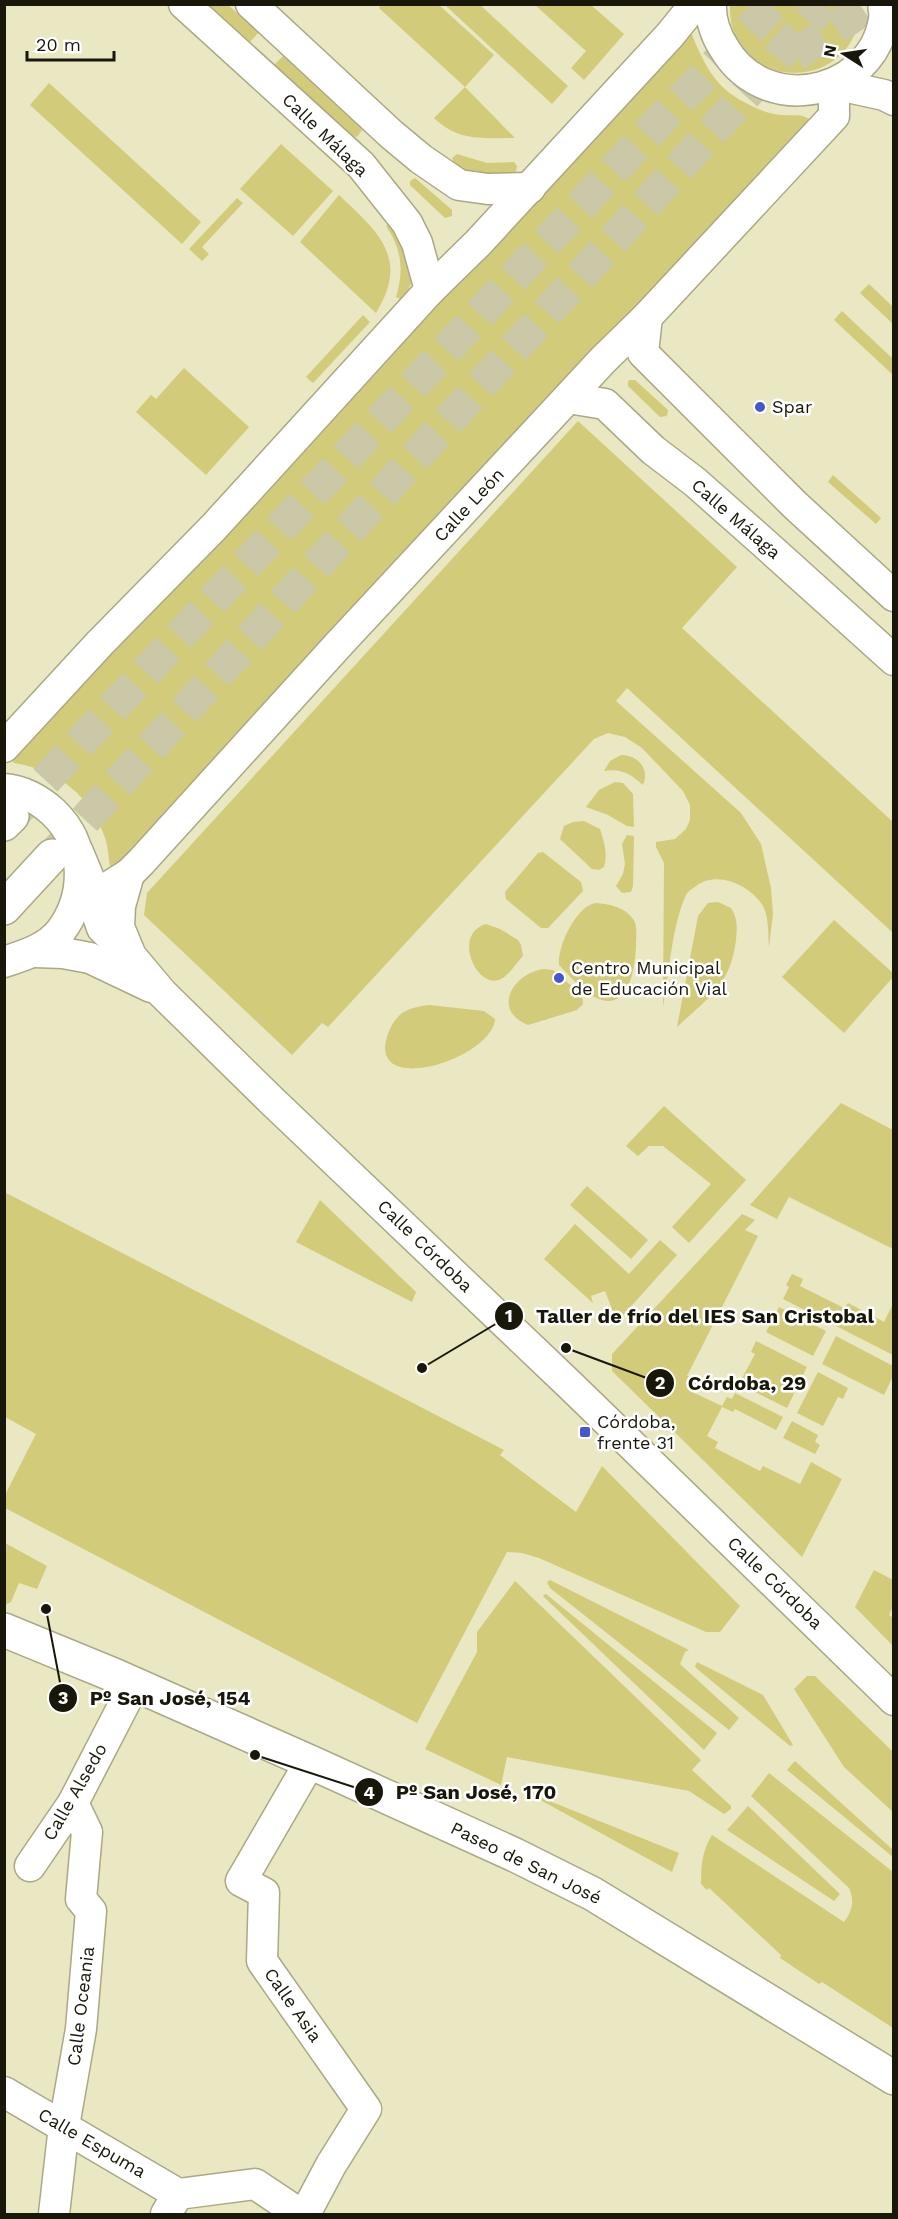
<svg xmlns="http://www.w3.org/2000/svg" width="898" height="2219" font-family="'Work Sans',sans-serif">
  <rect width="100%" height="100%" fill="#eae7c3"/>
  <g fill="#d2cb7a">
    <polygon points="209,5 228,5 259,32 250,42"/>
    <path d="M 380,5 L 439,5 L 494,55 L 465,87 L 515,138 C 483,138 459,142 434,118 L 465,87 L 379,8 Z"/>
    <polygon points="445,5 480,5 568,86 552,104"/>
    <polygon points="535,5 591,5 624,34 584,80 571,68 586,51"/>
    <path d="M 730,5 L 860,5 C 860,96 727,95 730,5 Z"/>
    <path d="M 690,30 C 703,61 713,87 746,103 C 757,109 769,114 782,115 C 789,116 798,114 805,117 C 810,119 809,119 811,124 L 126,868 L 111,870 C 108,860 109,849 105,838 C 91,796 58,770 14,763 L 10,758 Z"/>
    <polygon points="283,56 360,126 362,130 357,137 352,136 274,65"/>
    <polygon points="49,83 201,222 182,244 30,105"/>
    <polygon points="281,144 333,191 293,236 240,189"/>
    <path d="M 457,154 L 487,163 L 514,162 L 517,166 L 516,172 C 496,178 472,176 455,165 L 452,158 Z"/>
    <polygon points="415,178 452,210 452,216 445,218 410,185 410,181"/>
    <path d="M 339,195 C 378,232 410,258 376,313 L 300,242 Z"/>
    <polygon points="237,198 243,203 202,247 209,254 202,261 189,249"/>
    <path d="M 394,219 L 401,228 L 412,280 L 404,301 L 396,297 C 404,271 402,249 386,226 Z"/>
    <polygon points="869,284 893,307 893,324 860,293"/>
    <polygon points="842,311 893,359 893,375 834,320"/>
    <polygon points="363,315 370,322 313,383 306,377"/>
    <polygon points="184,368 249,427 206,475 136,412 151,395 156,399"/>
    <polygon points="630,380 635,380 668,410 667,416 660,417 628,386 628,381"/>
    <path d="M 578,421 L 737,567 L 682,628 L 893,822 L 893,933 L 627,688 L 616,701 L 741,813 L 761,844 L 771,888 L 773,914 L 769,947 C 768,934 769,917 763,906 C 750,885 717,870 696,886 C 692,889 688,891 686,895 C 672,925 669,974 663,1007 L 664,863 L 656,847 L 656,842 L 675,839 L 686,829 L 690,820 L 690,805 L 683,791 L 642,748 L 625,737 L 608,733 L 594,739 L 328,1027 L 322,1023 L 292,1055 L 144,915 L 147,893 Z"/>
    <polygon points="833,475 881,518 876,524 828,482"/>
    <path d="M 621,755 C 638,755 650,769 643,785 C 631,774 621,768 604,771 L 610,761 Z"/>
    <polygon points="615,782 623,783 633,794 634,827 627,826 608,815 586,807 599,790"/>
    <path d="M 584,821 L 600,829 C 604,842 608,854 604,867 L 599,870 L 592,869 L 560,839 L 564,826 L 573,822 Z"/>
    <polygon points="627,835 634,836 633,886 631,892 622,893 616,886 623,874 625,864 622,844"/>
    <polygon points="543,852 581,882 583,891 548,928 541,928 506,899 505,892 538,853"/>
    <path d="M 718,902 L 731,908 C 738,919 737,927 736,940 C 730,986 709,997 677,1027 L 698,916 L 708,903 Z"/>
    <path d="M 596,903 C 609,904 625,907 633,919 C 638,925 636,938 636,946 C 635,965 631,1008 602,1000 C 585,995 571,977 559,965 C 557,946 577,905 596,903 Z"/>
    <polygon points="834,920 893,973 893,977 844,1033 782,977"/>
    <path d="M 486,924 L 500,929 L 518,940 L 521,945 L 523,956 C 516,963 509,976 499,980 C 476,988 452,934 486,924 Z"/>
    <path d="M 544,969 L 553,970 L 582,995 L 583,1004 L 577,1010 L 528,1025 C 491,1010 513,973 544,969 Z"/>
    <path d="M 429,1005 L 484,1011 L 495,1019 C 492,1060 361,1100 389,1031 C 398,1011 408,1008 429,1005 Z"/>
    <polygon points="841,1103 893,1130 893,1249 789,1197 777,1219 750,1205"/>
    <polygon points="664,1106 746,1180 689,1243 672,1227 711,1184 663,1146 649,1146 638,1156 626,1146"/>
    <polygon points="587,1186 648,1240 631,1259 570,1205"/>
    <polygon points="6,1193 504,1450 500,1455 576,1512 602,1466 740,1606 720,1632 706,1632 539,1558 522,1553 507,1552 417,1723 5,1508 5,1495 36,1434 5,1417 4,1194"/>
    <polygon points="320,1200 416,1292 412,1302 296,1242"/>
    <polygon points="742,1214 755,1220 745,1230 758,1236 687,1376 697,1381 692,1392 722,1406 727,1397 732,1399 735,1393 783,1417 776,1430 735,1409 733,1412 722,1407 707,1436 718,1442 715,1448 760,1471 763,1466 800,1484 811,1462 842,1479 802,1557 612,1371 612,1354"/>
    <polygon points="575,1224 629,1274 660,1240 677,1255 617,1322 605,1291 591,1296 593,1303 544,1259"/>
    <polygon points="792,1274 803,1279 800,1286 844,1308 848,1303 884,1322 893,1304 893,1355 783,1299 789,1287 786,1285"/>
    <polygon points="779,1307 826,1331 813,1356 766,1332"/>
    <polygon points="836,1336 893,1366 893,1376 884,1395 822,1364"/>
    <polygon points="756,1341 807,1367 787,1408 739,1384 755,1354 751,1352"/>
    <polygon points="818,1372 848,1388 843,1399 838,1397 823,1426 797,1413"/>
    <polygon points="792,1421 818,1435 815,1442 820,1445 815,1454 783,1438"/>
    <polygon points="5,1543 47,1566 37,1589 19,1583 11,1602 5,1605"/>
    <polygon points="874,1570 893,1580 893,1607 889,1615 893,1618 893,1646 855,1607"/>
    <polygon points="550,1580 689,1650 685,1652 680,1664 739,1718 729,1730 550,1588 547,1582"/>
    <polygon points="515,1581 701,1760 692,1770 731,1806 731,1809 724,1814 689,1791 507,1757 501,1785 425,1749 477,1652 477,1632"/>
    <polygon points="546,1594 717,1733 704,1750 544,1597 543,1595"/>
    <polygon points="697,1662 763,1695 793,1745 790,1746 696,1668 695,1666"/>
    <polygon points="807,1676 815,1676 893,1752 893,1812 844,1767 794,1689"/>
    <polygon points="795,1761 893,1850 893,1857 787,1770"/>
    <path d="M 769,1773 L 893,1872 L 893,2028 L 822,1982 L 819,1984 L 780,1958 L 781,1955 L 709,1888 L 707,1890 L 701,1884 C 701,1866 702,1851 712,1835 L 844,1922 C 852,1911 855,1901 849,1888 L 751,1796 Z"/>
    <polygon points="522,1790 679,1853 672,1872"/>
    <polygon points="748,1806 840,1894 834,1901 727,1830"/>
  </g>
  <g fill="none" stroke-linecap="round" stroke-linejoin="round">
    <g stroke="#cac8a7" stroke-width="33" stroke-dasharray="33 16" stroke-linecap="butt">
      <polyline points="795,55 871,4"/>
      <polyline points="12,816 652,129 774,4"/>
      <polyline points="52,856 749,91 823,4"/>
    </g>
    <g stroke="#aba886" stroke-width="33">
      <g id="minor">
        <polyline points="184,4 361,165 407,223 417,243 430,290"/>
        <polyline points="251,4 391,134 421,159 459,185 488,189 530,188"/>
        <path d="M 711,4 C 710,19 716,36 724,48 C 768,123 886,92 885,4"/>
        <polyline points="834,84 884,95 894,100"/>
        <polyline points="647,317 643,353 795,505 894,596"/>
        <polyline points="568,398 605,404 653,450 695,482 764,543 894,660"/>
        <polyline points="4,747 100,643 214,527 430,290 478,243 670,35 695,4"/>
        <path d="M 4,789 C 22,790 40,800 53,812 C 87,844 88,895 60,932 C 46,949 25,955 4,962"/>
        <polyline points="78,852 95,893 97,913 102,928 131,956 162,993 271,1100 571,1386 894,1700"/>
        <polyline points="75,908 129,874 141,862 339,644 603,360 647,317 834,116 834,84"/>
        <polyline points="129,951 119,927 120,906 129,874"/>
        <polyline points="35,952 63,953 90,958 151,987"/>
        <polyline points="30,1866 73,1803 134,1685"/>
        <polyline points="4,2092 178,2194"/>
        <polyline points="54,2214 64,2126 81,2029 91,1911 81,1899 87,1832 73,1803"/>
        <polyline points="166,2214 178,2194 255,2184 300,2214"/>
        <polyline points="305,2214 331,2165 366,2109 262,1961 264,1893 241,1881 310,1762"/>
      </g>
    </g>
    <g stroke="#aba886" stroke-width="36">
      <polyline id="tertiary" points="4,1630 116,1676 310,1762 515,1855 593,1894 894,2078"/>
    </g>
    <g stroke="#aba886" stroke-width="36">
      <polyline id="trunk" points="885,8 887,4"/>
    </g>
    <g stroke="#aba886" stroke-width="36">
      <g id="motorway">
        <polyline points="4,824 12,816"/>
        <polyline points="4,908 52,856"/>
      </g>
    </g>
    <use href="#minor" stroke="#fff" stroke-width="30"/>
    <use href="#tertiary" stroke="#fff" stroke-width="33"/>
    <use href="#trunk" stroke="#fff" stroke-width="33"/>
    <use href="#motorway" stroke="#fff" stroke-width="33"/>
  </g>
  <g fill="#4856cb" stroke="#fff" stroke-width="2">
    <circle cx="760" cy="407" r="6"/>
    <circle cx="559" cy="978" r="6"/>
    <rect x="579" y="1426" width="12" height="12" rx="3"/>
  </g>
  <g text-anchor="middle" stroke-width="5" stroke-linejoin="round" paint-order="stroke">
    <g font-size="18" fill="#18170a" stroke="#fff">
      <text transform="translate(325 135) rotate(44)" y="6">Calle Málaga</text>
      <text transform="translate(469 505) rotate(-47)" y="6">Calle León</text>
      <text transform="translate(736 519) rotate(41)" y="6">Calle Málaga</text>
      <text transform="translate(425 1246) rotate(44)" y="6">Calle Córdoba</text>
      <text transform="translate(775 1583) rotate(44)" y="6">Calle Córdoba</text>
      <text transform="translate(75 1792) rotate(-60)" y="6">Calle Alsedo</text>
      <text transform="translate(526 1863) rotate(26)" y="6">Paseo de San José</text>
      <text transform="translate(293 2005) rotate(55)" y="6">Calle Asia</text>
      <text transform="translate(81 2006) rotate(-83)" y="6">Calle Oceania</text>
      <text transform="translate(92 2143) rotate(30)" y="6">Calle Espuma</text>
    </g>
    <g font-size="18" fill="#18170a" stroke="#fff" text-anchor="start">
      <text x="772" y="413">Spar</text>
      <text x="571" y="974">Centro Municipal<tspan x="571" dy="21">de Educación Vial</tspan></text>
      <text x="597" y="1428">Córdoba,<tspan x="597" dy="21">frente 31</tspan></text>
    </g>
  </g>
  <path fill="none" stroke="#18170a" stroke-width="2" d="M422 1368L509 1316M566 1348L660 1383M46 1609L63 1698M255 1755L369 1792"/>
  <g fill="#18170a" stroke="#fff" stroke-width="2">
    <circle cx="422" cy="1368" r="6"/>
    <circle cx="566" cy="1348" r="6"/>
    <circle cx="46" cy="1609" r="6"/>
    <circle cx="255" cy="1755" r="6"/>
    <circle cx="509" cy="1316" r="15"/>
    <circle cx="660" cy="1383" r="15"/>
    <circle cx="63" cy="1698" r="15"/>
    <circle cx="369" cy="1792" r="15"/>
  </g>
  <g font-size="18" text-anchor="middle" font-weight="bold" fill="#fff">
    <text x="509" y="1322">1</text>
    <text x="660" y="1389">2</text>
    <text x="63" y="1704">3</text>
    <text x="369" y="1799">4</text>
  </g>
  <g font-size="20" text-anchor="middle" font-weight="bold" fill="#18170a" stroke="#fff" stroke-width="5" stroke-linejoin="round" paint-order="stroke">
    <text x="705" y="1323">Taller de frío del IES San Cristobal</text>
    <text x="747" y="1390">Córdoba, 29</text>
    <text x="170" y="1705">Pº San José, 154</text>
    <text x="476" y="1799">Pº San José, 170</text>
  </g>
  <rect width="898" height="2219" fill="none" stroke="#18170a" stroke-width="12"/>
  <g transform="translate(844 54) rotate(282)" stroke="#ffffff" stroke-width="4.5" paint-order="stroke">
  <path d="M0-4.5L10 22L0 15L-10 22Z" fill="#18170a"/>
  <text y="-9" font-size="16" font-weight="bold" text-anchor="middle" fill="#18170a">N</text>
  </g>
  <path d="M27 51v9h87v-9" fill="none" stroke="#18170a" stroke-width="3"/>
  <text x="36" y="51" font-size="18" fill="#18170a" stroke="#ffffff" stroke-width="4.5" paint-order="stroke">20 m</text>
</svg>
